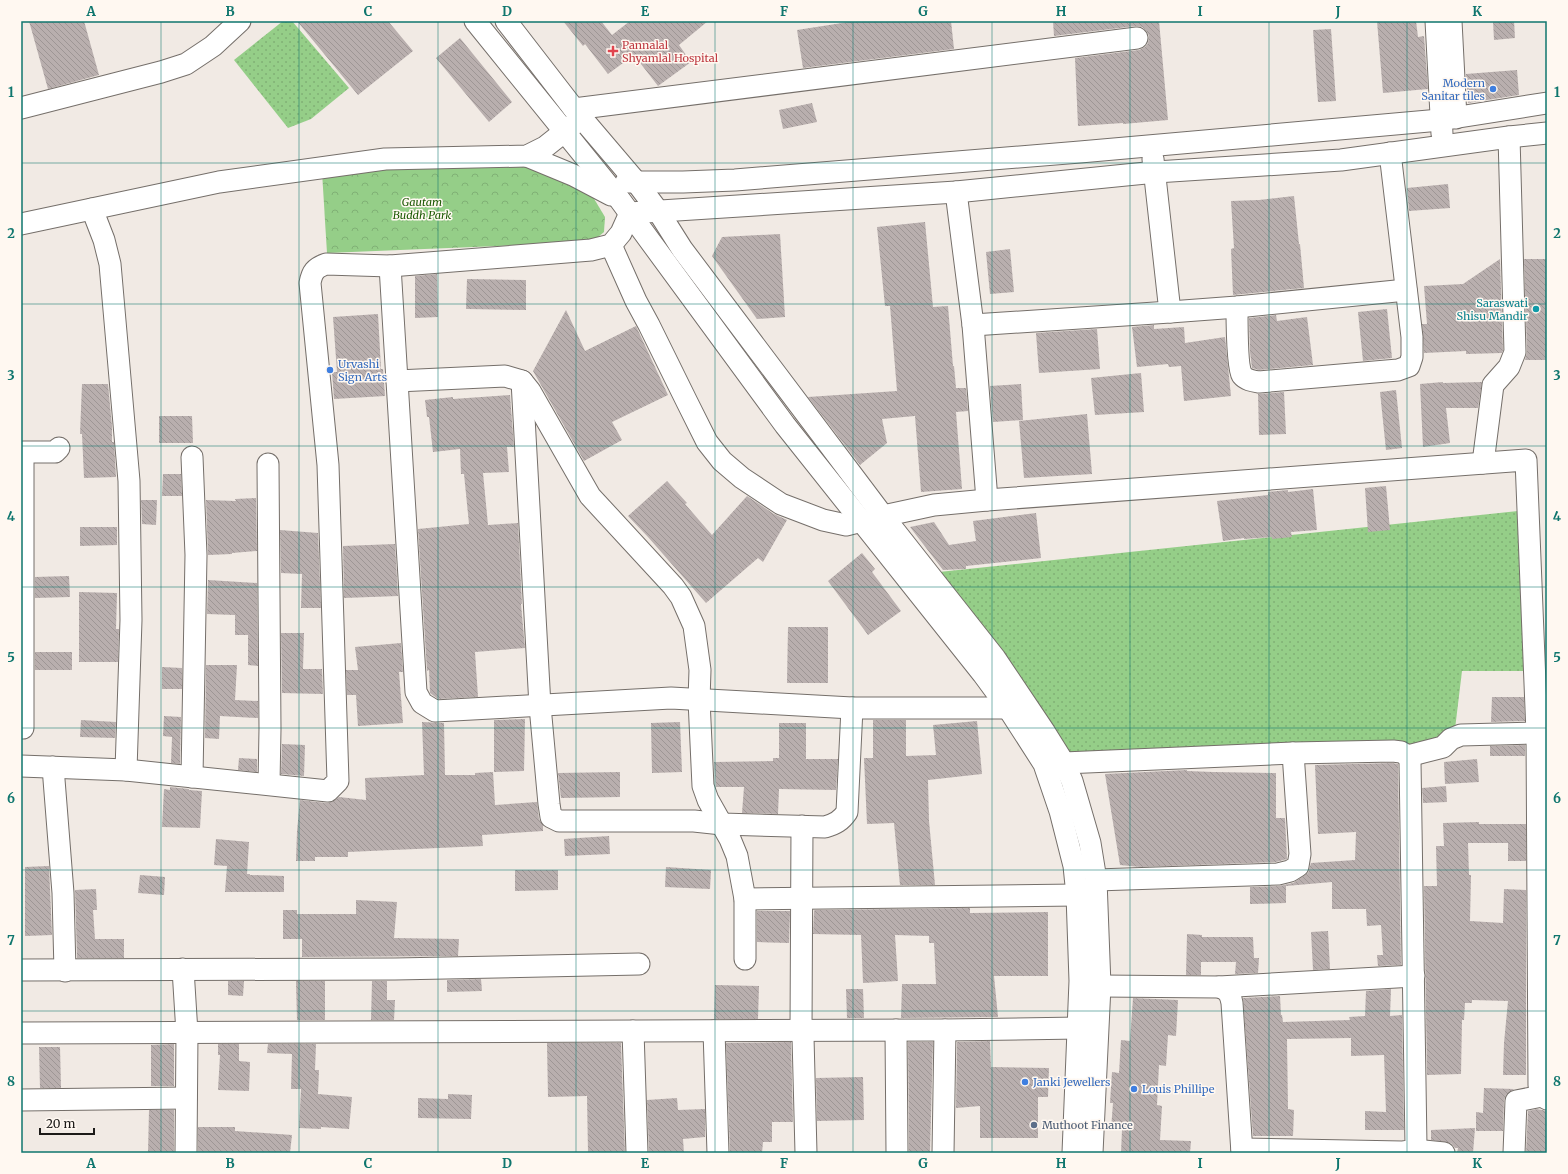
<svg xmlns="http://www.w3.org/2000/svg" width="1568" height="1174" font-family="Merriweather,serif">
  <defs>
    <pattern id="grass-dots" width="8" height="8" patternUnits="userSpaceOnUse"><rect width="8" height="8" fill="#95ce88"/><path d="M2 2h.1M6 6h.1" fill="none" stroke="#80b075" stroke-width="1.8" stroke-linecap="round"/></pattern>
    <pattern id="park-crowns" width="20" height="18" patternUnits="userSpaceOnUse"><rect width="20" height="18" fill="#95ce88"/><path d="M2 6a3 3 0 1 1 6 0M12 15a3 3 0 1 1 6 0" fill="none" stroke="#80b075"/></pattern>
    <pattern id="building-back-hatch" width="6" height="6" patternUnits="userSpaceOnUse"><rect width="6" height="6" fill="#b9afae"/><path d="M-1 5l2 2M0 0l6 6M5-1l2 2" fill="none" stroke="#9e9695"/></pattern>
  </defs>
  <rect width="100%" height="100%" fill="#f1eae4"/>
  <g fill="url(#grass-dots)">
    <polygon points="283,21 292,21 349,88 311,119 288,128 234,60"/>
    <polygon points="1518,511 1525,671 1462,671 1455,729 1442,742 1073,764 939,572"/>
  </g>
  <polygon fill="url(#park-crowns)" points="518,164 551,173 590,192 605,217 604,232 592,242 327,253 322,172 406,167"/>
  <g fill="url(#building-back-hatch)">
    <polygon points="29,21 84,21 99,75 48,89"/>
    <polygon points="297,21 388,21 413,51 358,95"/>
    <polygon points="563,21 601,21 612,35 630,21 708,21 679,45 691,62 658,86 634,55 608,74 585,44 583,46"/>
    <polygon points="855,21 951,21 954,49 803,68 797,30"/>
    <polygon points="1053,21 1159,21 1168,120 1123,124 1123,123 1078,126 1075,58 1139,50 1145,47 1148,43 1149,36 1146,30 1142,27 1136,26 1054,36"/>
    <polygon points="1377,21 1416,21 1418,37 1424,36 1428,89 1383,93"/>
    <polygon points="1493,21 1514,21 1515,38 1494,40"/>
    <polygon points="1331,29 1336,101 1318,102 1313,30"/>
    <polygon points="460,38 512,102 489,122 436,58"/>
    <polygon points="1517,70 1519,95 1468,103 1466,74"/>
    <polygon points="812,103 817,122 783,129 779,110"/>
    <polygon points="1448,184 1450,208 1409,211 1407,188"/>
    <polygon points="1294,196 1299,244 1300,244 1304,288 1233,295 1231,249 1234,248 1231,201 1259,200"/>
    <polygon points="925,222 933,307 948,306 953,366 954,366 956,388 966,388 968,411 956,412 962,489 921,492 915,416 882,419 887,443 860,465 808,397 897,391 890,306 885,306 877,227"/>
    <polygon points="780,234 785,317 757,319 712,256 722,237"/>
    <polygon points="1010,249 1014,292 990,294 986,252"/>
    <polygon points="1500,259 1503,350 1502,353 1466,354 1466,351 1424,353 1422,324 1427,324 1424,286 1463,284"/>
    <polygon points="1524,259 1547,259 1547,360 1525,360 1527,352"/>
    <polygon points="437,274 438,317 415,318 415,276"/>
    <polygon points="467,279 526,280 526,310 466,309"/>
    <polygon points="1387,309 1392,358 1363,361 1358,312"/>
    <polygon points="566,310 585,351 636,326 668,395 612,422 622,440 584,461 533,371"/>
    <polygon points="378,314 381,369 383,369 385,396 334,399 332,372 337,372 333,317"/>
    <polygon points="1276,315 1277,321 1307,317 1313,365 1259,370 1252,368 1250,352 1249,318"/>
    <polygon points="1154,325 1154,329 1184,327 1185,343 1225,337 1231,396 1184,401 1181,366 1169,367 1168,364 1137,367 1132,327"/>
    <polygon points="1097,329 1100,369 1039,373 1036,333"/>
    <polygon points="1141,373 1144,412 1095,415 1091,378"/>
    <polygon points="1443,382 1443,383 1482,382 1478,408 1446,408 1450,443 1423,447 1420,384"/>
    <polygon points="82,384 108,384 112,426 112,442 114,442 116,477 84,478 82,434 80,434"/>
    <polygon points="1021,384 1023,420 993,422 990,386"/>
    <polygon points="1396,390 1402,448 1386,450 1380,392"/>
    <polygon points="1284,392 1286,434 1259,435 1258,394"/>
    <polygon points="510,395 514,447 507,447 509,472 483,473 488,525 518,523 522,604 521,604 525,648 475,652 478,697 438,699 430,693 429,670 427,671 418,529 469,524 464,474 461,474 460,449 433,452 429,417 427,417 425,400 453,397 453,399"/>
    <polygon points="1087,414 1092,474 1024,478 1019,421"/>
    <polygon points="159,416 192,416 193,443 159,443"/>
    <polygon points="163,474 181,474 182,496 162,496"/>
    <polygon points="667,481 687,503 685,504 712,535 747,496 774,514 787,520 763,562 758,558 706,603 648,537 628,516"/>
    <polygon points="1386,486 1390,530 1368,532 1365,488"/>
    <polygon points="1313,489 1317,530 1291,532 1292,537 1272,539 1272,537 1244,539 1244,538 1223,541 1217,501 1268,495 1268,492 1288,490 1288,492"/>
    <polygon points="256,498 257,551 232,553 232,554 208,555 206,500 236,501 235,499"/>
    <polygon points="141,500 157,500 156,525 142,524"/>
    <polygon points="1036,513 1041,558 966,566 966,569 943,570 910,527 934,522 949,545 976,541 973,521"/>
    <polygon points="80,527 117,527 117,545 80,546"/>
    <polygon points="280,530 318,533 321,608 301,608 302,574 281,573"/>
    <polygon points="395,544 398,596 344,598 343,546"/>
    <polygon points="862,553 875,569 872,572 901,611 868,635 828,581"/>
    <polygon points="69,576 70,597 35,598 35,577"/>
    <polygon points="208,580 257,583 258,666 248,665 248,635 235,635 235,615 207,614"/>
    <polygon points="79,592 117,593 116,629 119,629 118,662 79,662"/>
    <polygon points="788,627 828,627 828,683 787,683"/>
    <polygon points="281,633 304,633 303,669 322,669 323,694 282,693"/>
    <polygon points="401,643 403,672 399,672 403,723 358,726 356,695 347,695 346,670 358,670 355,647"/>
    <rect x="35" y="652" width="37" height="18"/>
    <polygon points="206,665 237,665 235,700 258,701 258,718 220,716 219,739 205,738"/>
    <polygon points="162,667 182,668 182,689 162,689"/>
    <polygon points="1492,697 1524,697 1525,721 1491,722"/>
    <polygon points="164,716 181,717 180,764 171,763 172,737 163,736"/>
    <polygon points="525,719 524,771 494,772 494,720"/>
    <polygon points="81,720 116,722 115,738 80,737"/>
    <polygon points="873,720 906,720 906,756 936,755 933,725 977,721 982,774 928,780 929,821 935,885 900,885 894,823 867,824 864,758 873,758"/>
    <polygon points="422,722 444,723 445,775 475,775 475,773 493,772 495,805 537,802 539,819 543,825 543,831 482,835 483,846 348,852 348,857 315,857 315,861 296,861 297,831 300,800 327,803 332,802 339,797 366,800 365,778 424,775"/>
    <polygon points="680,722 682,772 652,773 651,723"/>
    <polygon points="779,723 806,723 806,759 838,759 836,790 779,789 778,814 742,813 744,787 716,787 714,762 773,761 773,758 779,758"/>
    <polygon points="282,744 305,745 304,776 281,774"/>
    <polygon points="1525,745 1525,756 1490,756 1490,746"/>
    <polygon points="239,758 257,759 257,772 238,770"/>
    <polygon points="1477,759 1479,782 1445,784 1444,762"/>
    <polygon points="1392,763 1398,764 1401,965 1378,966 1377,955 1383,955 1381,925 1367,926 1366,909 1332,909 1332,882 1286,886 1286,903 1250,904 1250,887 1279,886 1293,883 1308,873 1311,863 1355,860 1356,832 1318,834 1315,765"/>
    <polygon points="1187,770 1187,771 1213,772 1276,773 1276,818 1285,818 1287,859 1276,862 1140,867 1120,865 1105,774"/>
    <polygon points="620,772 620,797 561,798 558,773"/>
    <polygon points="1446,786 1447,802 1423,803 1422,788"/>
    <polygon points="170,787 189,789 189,790 202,791 200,828 162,827 164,789 170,790"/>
    <polygon points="1479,822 1479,824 1526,824 1526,861 1508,861 1508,843 1468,843 1469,875 1471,875 1470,921 1503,923 1504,889 1526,890 1526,1075 1503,1075 1504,1043 1508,1001 1472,1000 1472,1003 1465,1003 1464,1020 1462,1020 1461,1074 1427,1075 1424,886 1437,886 1436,846 1444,846 1443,823"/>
    <polygon points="609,836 610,854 565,856 564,839"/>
    <polygon points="216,839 249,842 247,874 250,874 250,875 284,876 284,892 225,892 227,866 214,865"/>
    <polygon points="49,866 52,935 25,936 25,867"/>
    <polygon points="666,867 711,870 710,889 665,887"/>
    <polygon points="515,870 558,870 558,890 515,891"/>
    <polygon points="140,875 165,877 164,895 138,893"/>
    <polygon points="96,889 97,910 93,910 95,939 124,939 124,958 77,958 75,890"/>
    <polygon points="356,900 397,902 394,938 459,939 458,956 302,957 302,939 283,939 283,910 297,910 297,914 356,914"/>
    <polygon points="970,908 970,913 1048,912 1048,976 994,976 998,1017 901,1018 902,984 936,984 934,943 929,943 929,936 895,935 898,981 863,983 861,935 813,934 814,911 815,910"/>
    <polygon points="757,911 790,911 789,943 757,942"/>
    <polygon points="1328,931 1330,969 1313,970 1311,932"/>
    <polygon points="1187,934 1202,935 1202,937 1253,937 1254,958 1259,958 1258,973 1235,974 1236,962 1201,962 1201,975 1186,975"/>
    <polygon points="481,979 482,991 447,992 447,980"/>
    <polygon points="228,981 244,981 243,996 228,995"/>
    <polygon points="296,981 325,981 325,1020 297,1020"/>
    <polygon points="372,981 387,981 387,1000 395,1000 394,1020 371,1020"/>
    <polygon points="715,985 759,986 758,1019 714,1019"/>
    <polygon points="846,989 863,989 864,1018 847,1018"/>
    <polygon points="1391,989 1390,1016 1402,1015 1404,1130 1365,1130 1365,1111 1386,1112 1384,1055 1351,1056 1351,1038 1287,1039 1288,1109 1294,1110 1293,1136 1253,1136 1243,998 1280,996 1281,1015 1282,1015 1283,1022 1350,1020 1349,1017 1365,1016 1366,991"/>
    <polygon points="1133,998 1178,1000 1176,1036 1168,1035 1166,1066 1159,1065 1157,1105 1162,1106 1160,1140 1191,1141 1190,1153 1121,1153 1122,1130 1111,1129 1113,1103 1110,1103 1112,1072 1119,1073 1121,1040 1130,1041"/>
    <polygon points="990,1041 991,1067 1049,1068 1048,1097 1038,1097 1038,1138 980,1138 980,1106 956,1108 957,1042"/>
    <polygon points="791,1042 793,1122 772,1122 772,1142 763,1142 762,1153 730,1153 726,1043"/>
    <polygon points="908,1042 933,1042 930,1153 909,1153"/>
    <polygon points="547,1043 621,1043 625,1153 588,1153 587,1096 548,1097"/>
    <polygon points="174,1044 174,1086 151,1086 151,1045"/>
    <polygon points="218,1044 239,1044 239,1061 250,1062 249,1091 218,1090 220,1055 218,1055"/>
    <polygon points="268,1044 316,1044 315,1070 319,1070 318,1094 352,1097 349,1129 321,1127 321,1129 299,1128 301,1089 291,1089 292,1054 267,1053"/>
    <polygon points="39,1047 60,1047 61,1088 40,1088"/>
    <polygon points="863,1077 864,1120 817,1121 816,1078"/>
    <polygon points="1484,1088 1514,1089 1506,1095 1504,1100 1503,1131 1476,1131 1476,1112 1483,1113"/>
    <polygon points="448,1094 472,1095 471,1119 418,1118 418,1098 448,1099"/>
    <polygon points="677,1098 678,1110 705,1109 705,1137 683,1139 684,1153 649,1153 647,1100"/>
    <polygon points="1537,1109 1547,1111 1547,1153 1526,1153 1528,1111"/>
    <polygon points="149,1110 174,1110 174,1153 148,1153"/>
    <polygon points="198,1127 235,1127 235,1131 292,1135 290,1153 198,1153"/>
    <polygon points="1475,1128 1473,1153 1457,1153 1458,1148 1455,1148 1451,1143 1431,1140 1431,1130"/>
  </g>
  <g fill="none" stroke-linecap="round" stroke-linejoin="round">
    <g stroke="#756f6a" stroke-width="23">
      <g id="minor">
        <polyline points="475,21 620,200 785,425 983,674 1008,708 1044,764 1060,811 1074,866 1077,895 1080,981 1073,1153"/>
        <polyline points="506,21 574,109 637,183 658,211 682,249 883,516 995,658 1044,731 1064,763 1072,781 1090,843 1096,880 1100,986 1092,1153"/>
        <polyline points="1436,21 1442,134"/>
        <polyline points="1451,21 1456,118"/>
        <polyline points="21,108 161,72 186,64 213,46 240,21"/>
        <polyline points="574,109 1137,38"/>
        <polyline points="527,156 573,175 611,195"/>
        <polyline points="1153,159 1170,312 1237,307 1406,290"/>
        <polyline points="626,182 683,182 735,180 1080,152 1440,120 1547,103"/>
        <polyline points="956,192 973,325 987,500"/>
        <polyline points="92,209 104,240 110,264 129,481 131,620 126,770"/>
        <polyline points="21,224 219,182 385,159 527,156 545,147 574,124"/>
        <polyline points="611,245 636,301 649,325 687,402 707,442 722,461 742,478 781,504 823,520 846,525 862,521"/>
        <polyline points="390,266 416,692 422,703 435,711 671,698 852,708 1008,708 1016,702"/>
        <path d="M 1237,307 C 1237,319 1237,367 1242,375 C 1246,380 1252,381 1259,382 L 1398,370 L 1409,366 L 1412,357 L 1412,337 L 1390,153"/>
        <polyline points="973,325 1170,312"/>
        <polyline points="397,381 505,376 522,381 530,391 590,496 673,586 681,597 694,626 700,670 699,700 703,786 708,800 730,839 737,856 745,899 745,959"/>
        <path d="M 522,381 L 540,706 L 549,804 L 551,817 L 559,821 L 694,821 L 722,824 L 825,827 C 835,824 841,821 847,812 L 852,708"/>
        <polyline points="192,457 196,555 192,777"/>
        <polyline points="1483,463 1493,385 1509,367 1515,352 1509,137"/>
        <polyline points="268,464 270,729 269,784"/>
        <polyline points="883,516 934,505 987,500 1526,460 1537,733 1539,1085 1542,1096 1547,1099"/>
        <polyline points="21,728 23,728 23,452 55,452 59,448"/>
        <polyline points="1408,756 1443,747 1451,739 1461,735 1537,733"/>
        <polyline points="1064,763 1293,753 1393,751 1401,752 1408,756 1410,762 1416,1146 1414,1150 1402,1152 1242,1149"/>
        <path d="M 21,766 L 126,770 L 328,791 L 338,781 L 328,465 L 310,283 C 312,272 315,268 326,264 L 390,266 L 591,250 L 611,245 L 621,233 L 630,213 L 956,192 L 1156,172 L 1341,160 L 1509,137 L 1547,133"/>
        <polyline points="53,767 63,893 65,971"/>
        <polyline points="802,826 801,1031 803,1037 806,1153"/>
        <polyline points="1096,880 1278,874 1290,871 1298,866 1300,854 1293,753"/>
        <polyline points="745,899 1077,895"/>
        <polyline points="183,969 187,1033 186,1153"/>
        <polyline points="21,970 395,969 639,964"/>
        <path d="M 1100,986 L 1219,987 C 1228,990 1230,993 1232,1003 L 1242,1153"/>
        <polyline points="1219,987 1414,976"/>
        <polyline points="896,1030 897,1153"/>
        <polyline points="633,1031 637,1153"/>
        <polyline points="714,1031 718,1153"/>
        <polyline points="21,1033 945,1030 1079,1028"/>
        <polyline points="21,1100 186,1098"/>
        <polyline points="1414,1150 1444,1153"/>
        <polyline points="943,1153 945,1030"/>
        <polyline points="1514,1153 1516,1101 1542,1096"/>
      </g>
    </g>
    <use href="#minor" stroke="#fff" stroke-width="21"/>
  </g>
  <path fill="none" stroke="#0f766e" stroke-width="1" stroke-opacity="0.55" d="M 161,21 L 161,1153M 299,21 L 299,1153M 438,21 L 438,1153M 576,21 L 576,1153M 715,21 L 715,1153M 853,21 L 853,1153M 992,21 L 992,1153M 1130,21 L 1130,1153M 1269,21 L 1269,1153M 1407,21 L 1407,1153M 21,163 L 1547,163M 21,304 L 1547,304M 21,446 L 1547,446M 21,587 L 1547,587M 21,728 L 1547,728M 21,870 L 1547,870M 21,1011 L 1547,1011"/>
  <path fill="#e0444e" stroke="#fff8f1" stroke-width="1.5" d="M611 45h4v4h4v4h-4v4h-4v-4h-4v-4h4z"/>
  <g fill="#3f7fe0" stroke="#fff8f1" stroke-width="1.5">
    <circle cx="1493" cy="89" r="4"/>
    <circle cx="330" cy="370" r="4"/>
    <circle cx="1025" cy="1082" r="4"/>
    <circle cx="1134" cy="1089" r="4"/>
  </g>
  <circle fill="#0f9aa8" stroke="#fff8f1" stroke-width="1.5" cx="1536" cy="309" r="4"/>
  <circle fill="#5c6f8a" stroke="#fff8f1" stroke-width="1.5" cx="1034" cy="1125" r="4"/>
  <g text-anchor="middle" stroke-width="3" stroke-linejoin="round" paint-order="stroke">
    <g font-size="11" fill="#be3a42" stroke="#fff8f1" text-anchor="start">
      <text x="622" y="49">Pannalal<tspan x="622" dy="13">Shyamlal Hospital</tspan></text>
    </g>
    <g font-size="11" fill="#366cbe" stroke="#fff8f1" text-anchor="start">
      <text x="1485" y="87" text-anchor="end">Modern<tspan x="1485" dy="13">Sanitar tiles</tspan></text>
      <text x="338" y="368">Urvashi<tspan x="338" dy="13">Sign Arts</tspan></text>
      <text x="1033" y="1086">Janki Jewellers</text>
      <text x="1142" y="1093">Louis Phillipe</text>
    </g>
    <g font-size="11" font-style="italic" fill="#1a5802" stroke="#fff8f1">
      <text x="422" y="206">Gautam<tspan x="422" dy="13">Buddh Park</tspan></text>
    </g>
    <g font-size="11" fill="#0d838f" stroke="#fff8f1" text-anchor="end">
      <text x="1528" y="307">Saraswati<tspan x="1528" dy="13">Shisu Mandir</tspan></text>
    </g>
    <g font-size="11" fill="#4e5e75" stroke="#fff8f1" text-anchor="start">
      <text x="1042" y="1129">Muthoot Finance</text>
    </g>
  </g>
  <rect width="1568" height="1174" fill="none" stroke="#fff8f1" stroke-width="44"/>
  <path d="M40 1128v6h54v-6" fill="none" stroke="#1c1a18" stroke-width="2"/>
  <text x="46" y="1128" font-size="12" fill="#1c1a18" stroke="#fff8f1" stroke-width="3" paint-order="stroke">20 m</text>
  <rect x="22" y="22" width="1524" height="1130" fill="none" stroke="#0f766e" stroke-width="1.5"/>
  <g font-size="13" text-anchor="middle" font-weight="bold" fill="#0f766e">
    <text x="91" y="16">A</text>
    <text x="230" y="16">B</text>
    <text x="368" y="16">C</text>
    <text x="507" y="16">D</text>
    <text x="645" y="16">E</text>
    <text x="784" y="16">F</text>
    <text x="923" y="16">G</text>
    <text x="1061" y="16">H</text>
    <text x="1200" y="16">I</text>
    <text x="1338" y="16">J</text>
    <text x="1477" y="16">K</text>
    <text x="11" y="97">1</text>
    <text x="1557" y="97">1</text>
    <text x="11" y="238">2</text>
    <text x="1557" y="238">2</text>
    <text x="11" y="380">3</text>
    <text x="1557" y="380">3</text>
    <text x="11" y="521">4</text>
    <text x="1557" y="521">4</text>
    <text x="11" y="662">5</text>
    <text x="1557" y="662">5</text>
    <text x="11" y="803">6</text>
    <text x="1557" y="803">6</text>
    <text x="11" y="945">7</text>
    <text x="1557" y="945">7</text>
    <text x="11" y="1086">8</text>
    <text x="1557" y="1086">8</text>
    <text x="91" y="1168">A</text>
    <text x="230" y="1168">B</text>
    <text x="368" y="1168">C</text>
    <text x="507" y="1168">D</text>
    <text x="645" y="1168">E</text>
    <text x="784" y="1168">F</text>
    <text x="923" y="1168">G</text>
    <text x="1061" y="1168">H</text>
    <text x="1200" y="1168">I</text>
    <text x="1338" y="1168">J</text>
    <text x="1477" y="1168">K</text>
  </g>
</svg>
